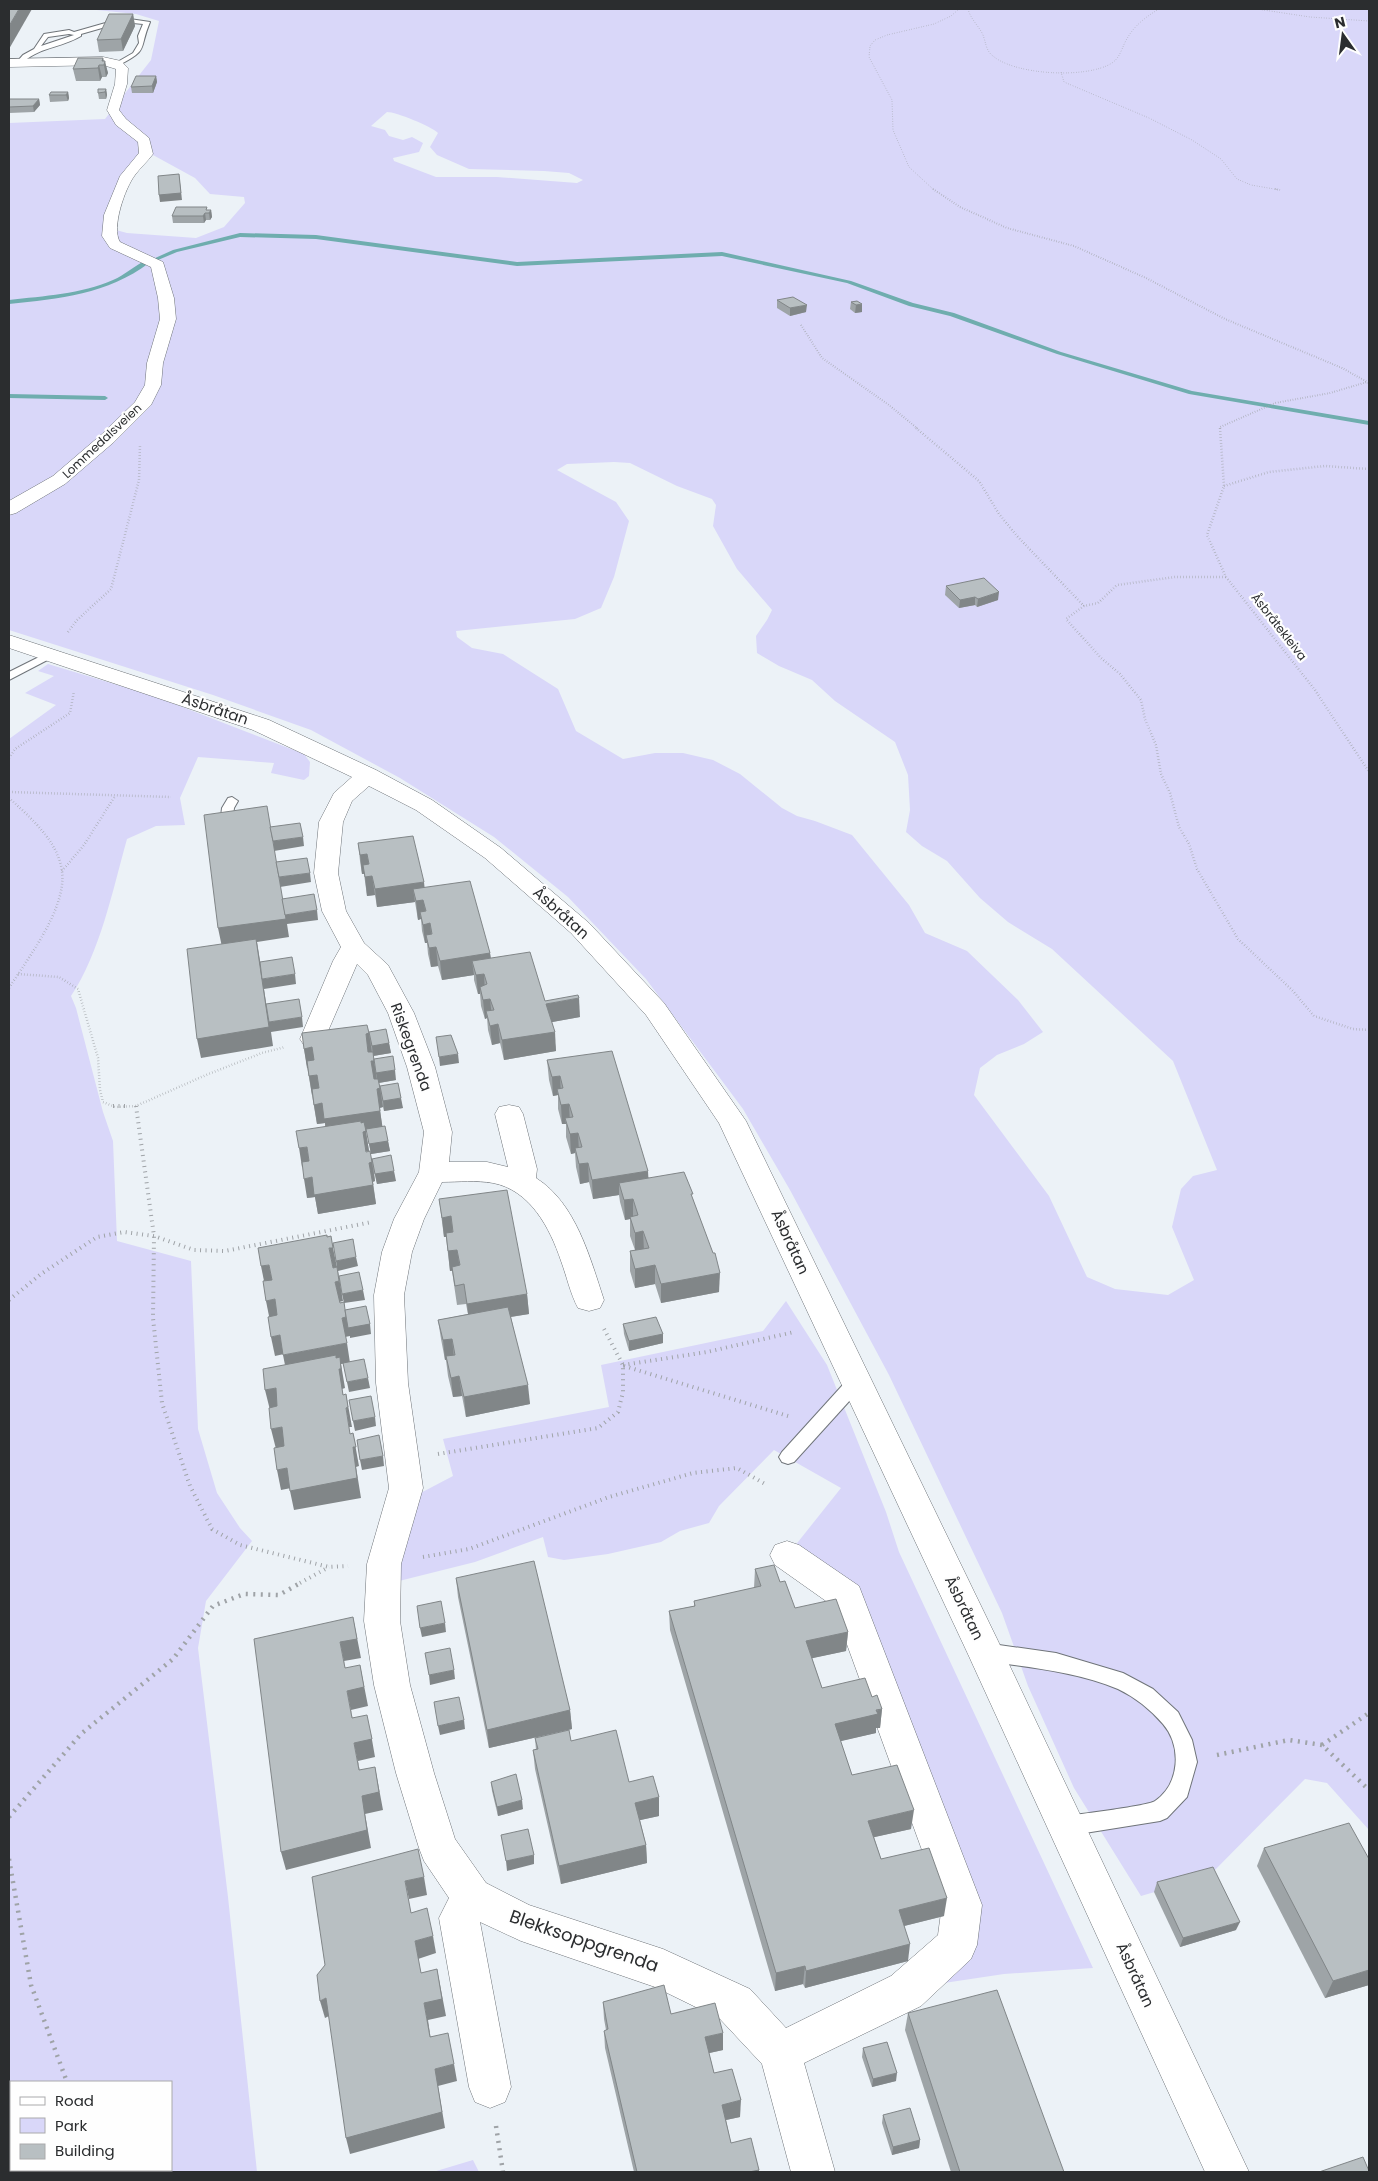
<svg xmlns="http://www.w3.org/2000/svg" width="1378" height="2181" font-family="Poppins,sans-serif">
  <rect width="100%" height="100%" fill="#ecf2f7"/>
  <g fill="#d9d7f9" fill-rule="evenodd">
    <path d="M 87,9 L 1369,9 L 1369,1830 L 1327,1783 L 1305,1779 L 1209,1876 L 1141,1896 L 1074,1788 L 1028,1686 L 1002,1613 L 889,1375 L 790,1190 L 743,1109 L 646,979 L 568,897 L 494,837 L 400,778 L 311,730 L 213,695 L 9,630 L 9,123 L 105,119 L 151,60 L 159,21 L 136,14 ZM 387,112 C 396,112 431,126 438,133 L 430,147 L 437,155 L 469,169 L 544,171 L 569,173 L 583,180 L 577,183 L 497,177 L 436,177 L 394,161 L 393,158 L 419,152 L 423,143 L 412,137 L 403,140 L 389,136 L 385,130 L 371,126 ZM 153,155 L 195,178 L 210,194 L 244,197 L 245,203 L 224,227 L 196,238 L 127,233 L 116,230 C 119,202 128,171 153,155 ZM 614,462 L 630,463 L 677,486 L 712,499 L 716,505 L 713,526 L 737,569 L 772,610 L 767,620 L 756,636 L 757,653 L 779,666 L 812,680 L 835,701 L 895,742 L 908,775 L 910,810 L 906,832 L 922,846 L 947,861 L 980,898 L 1008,922 L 1052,949 L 1173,1061 L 1217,1170 L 1193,1176 L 1181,1189 L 1172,1227 L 1194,1280 L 1168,1295 L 1115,1289 L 1087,1277 L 1049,1196 L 974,1095 L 980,1068 L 997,1055 L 1024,1044 L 1043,1032 L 1018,1000 L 967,951 L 925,933 L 909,905 L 852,835 L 815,821 L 797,816 L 782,808 L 740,774 L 713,760 L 683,753 L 655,753 L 623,759 L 576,731 L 558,689 L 503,654 L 472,648 L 457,637 L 456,631 L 575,619 L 601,608 L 614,577 L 629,521 L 616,502 L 557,470 L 567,464 Z"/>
    <path d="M 48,664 L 154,696 L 304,754 L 310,762 L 309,776 L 304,780 L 271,773 L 274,763 L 198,757 L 180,798 L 185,825 L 156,826 L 127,839 C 113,889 100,953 71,996 L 76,1008 L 103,1112 L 113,1141 L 117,1241 L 191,1261 L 198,1429 L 217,1493 L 240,1528 L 252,1541 L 206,1601 L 198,1648 L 228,1897 L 257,2172 L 9,2172 L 9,739 L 56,705 L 25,693 L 54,676 L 38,671 ZM 11,2082 L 171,2082 L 171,2170 L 11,2170 Z"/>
    <polygon points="786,1301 827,1365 886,1512 899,1552 1093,1968 1004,1974 944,1983 969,1957 866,1610 794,1547 841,1488 774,1450 719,1506 709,1523 680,1531 661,1542 608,1554 564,1560 548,1557 543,1537 475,1562 395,1582 413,1497 453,1476 443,1439 609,1407 601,1365 763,1331"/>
    <polygon points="473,2160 479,2172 433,2172"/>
  </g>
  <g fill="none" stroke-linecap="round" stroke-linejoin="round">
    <g fill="#6fadae" fill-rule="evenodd">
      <polygon points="240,233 316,235 517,262 722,252 851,281 913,303 954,313 1061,352 1192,391 1369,421 1369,425 1189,394 1057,354 950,316 909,306 847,283 722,256 517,266 316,239 240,237 177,252 158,260 153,259 173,250"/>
      <path d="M 147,260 L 150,262 L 149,263 C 108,294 59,299 9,304 L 9,300 C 44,296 81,294 113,280 C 125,275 135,265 147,260 Z"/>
      <polygon points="9,394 105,396 108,398 105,400 9,398"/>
    </g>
    <g stroke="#6f7479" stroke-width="2">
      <g id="service">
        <path d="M 123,18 L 150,22 C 138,50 150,49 119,65 L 114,64 L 133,53 L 139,43 L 138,36 L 143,24 L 123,22 L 81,34 L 81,36 C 61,48 38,47 21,64 L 16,63 L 23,55 L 34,49 L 44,34 L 69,30 L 74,32 ZM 69,34 L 74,35 L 41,46 L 48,37 Z"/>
        <polygon points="51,651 57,654 55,656 9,680 9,672"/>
        <polygon points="232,797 238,801 234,808 232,825 226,829 221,828 220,825 222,808 228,798"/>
        <polygon points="856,1375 862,1377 865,1382 862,1387 794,1462 788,1464 782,1462 779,1457 782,1452 850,1377"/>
        <path d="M 985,1643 L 1056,1653 L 1123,1673 L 1153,1689 L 1178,1712 L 1192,1740 L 1197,1762 L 1187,1797 L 1167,1818 L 1160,1821 L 1066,1836 L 1059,1833 L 1055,1826 L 1059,1819 L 1066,1816 C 1080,1814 1148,1806 1155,1801 C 1180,1784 1182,1746 1163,1724 C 1151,1710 1135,1697 1118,1689 C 1078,1672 1028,1667 985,1661 L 978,1658 L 975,1652 L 978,1646 Z"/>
      </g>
    </g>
    <g stroke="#6f7479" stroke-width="1">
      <g id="minor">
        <path d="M 103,57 L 121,61 L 128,68 L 127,84 L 119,110 L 126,119 L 149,138 L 153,154 C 147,162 140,168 135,175 C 125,188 111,228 120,242 L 163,262 L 174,298 L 176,319 L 163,363 L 161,385 L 151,405 L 114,442 L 65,484 L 16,513 L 9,515 L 9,501 L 53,476 L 102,434 L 135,402 L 145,385 L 147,363 L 160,319 L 158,298 L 151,267 L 110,248 L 102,236 L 104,215 L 120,176 L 139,153 L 138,142 L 116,125 L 107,110 L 115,84 L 116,69 L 103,65 L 9,67 L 9,59 Z"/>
        <path d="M 9,635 L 269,720 L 376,770 L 432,800 L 501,848 L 589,923 L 664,1003 L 746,1121 L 998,1641 L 1249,2172 L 1205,2172 L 967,1652 L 719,1123 L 646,1015 L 571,933 L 485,858 L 416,810 L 369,786 L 352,801 L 343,822 L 338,873 L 346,911 L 364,943 L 388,965 L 414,1013 L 435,1067 L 452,1132 L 449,1162 L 487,1162 L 508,1167 L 495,1114 L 499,1107 L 509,1105 L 519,1107 L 523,1114 L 537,1169 L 536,1178 C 576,1203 590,1258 604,1300 L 600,1308 L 589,1311 L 578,1308 C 570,1293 567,1277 561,1261 C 550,1228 530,1190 493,1183 C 476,1180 459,1182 442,1182 L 424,1219 L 412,1252 L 404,1295 L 408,1383 L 423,1488 L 401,1564 L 400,1621 L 410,1685 L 434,1773 L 455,1839 L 486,1883 L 529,1905 L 663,1949 L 750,1989 L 786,2028 L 891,1976 L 938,1935 L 942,1905 L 833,1606 L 775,1565 L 770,1555 L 775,1545 L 787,1541 L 799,1545 L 859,1586 L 982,1905 L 977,1945 L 971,1959 L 921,2006 L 804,2063 L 835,2172 L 791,2172 L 762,2064 L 720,2019 L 655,1987 L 521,1941 L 480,1922 L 511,2087 L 505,2102 L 490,2108 L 475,2102 L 469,2087 L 439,1918 L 449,1898 L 424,1861 L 419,1848 L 396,1773 L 374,1685 L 364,1621 L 367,1564 L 389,1488 L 376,1383 L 374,1295 L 382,1252 L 394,1219 L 419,1172 L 424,1132 L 407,1067 L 388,1013 L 368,975 L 357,964 L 322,1045 L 313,1048 L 304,1045 L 300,1039 L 333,961 L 341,947 L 322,911 L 314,873 L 319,822 L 334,793 L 352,777 L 253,730 L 9,648 Z"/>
      </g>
    </g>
    <g stroke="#9fa3a7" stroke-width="1" stroke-dasharray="0.5 2" stroke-linecap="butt">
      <path d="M 968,9 C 971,20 979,26 983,35 C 986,43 986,51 993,56 C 1015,75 1087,79 1112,63 C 1121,57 1122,46 1128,37 C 1135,25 1147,16 1159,9"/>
      <polyline points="1257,9 1310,17 1369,21"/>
      <polyline points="1061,72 1064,82 1149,118 1192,140 1221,159 1237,179 1251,185 1280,190"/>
      <polyline points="934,190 909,167 893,130 892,100 869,57 870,46 875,40 887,35 934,24 951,16 959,9"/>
    </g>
    <g stroke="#9fa3a7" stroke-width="2" stroke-dasharray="0.5 2" stroke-linecap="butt">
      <polyline points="933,189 960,207 1007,228 1074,246 1146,278 1225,319 1342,368 1369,383"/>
      <polyline points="1275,189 1280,190"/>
      <polyline points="801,325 822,358 889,405 918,429"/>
      <polyline points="1220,429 1220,427 1275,403 1330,393 1367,382"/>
    </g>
    <g stroke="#9fa3a7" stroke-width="2.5" stroke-dasharray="0.5 2.5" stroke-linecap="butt">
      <polyline points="916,428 979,481 999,514 1017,536 1084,606"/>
      <polyline points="1220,428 1224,486 1207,535 1226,577 1315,690 1369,772"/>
      <polyline points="1224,486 1269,472 1325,466 1369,469"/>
      <polyline points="1226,577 1175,577 1117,585 1098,603 1084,606 1066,619 1101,658 1120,674 1141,700 1145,719 1156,745 1161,774 1170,793 1179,827 1189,844 1197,869 1238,939 1293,991 1314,1016 1353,1029 1369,1030"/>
      <polyline points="68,632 77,620 111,589 139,480 140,445"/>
      <polyline points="9,758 15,749 70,713 74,691"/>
      <polyline points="9,792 171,797"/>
      <path d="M 9,798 C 30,817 58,841 62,871 C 67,908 28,958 9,988"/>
      <polyline points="62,871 84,845 115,796"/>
      <polyline points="18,974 59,977 78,989 98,1058 100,1090 103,1102 115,1107 136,1106 206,1075 262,1053 285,1047"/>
    </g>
    <g stroke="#9fa3a7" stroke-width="4" stroke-dasharray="1 4.5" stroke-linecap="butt">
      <polyline points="113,1106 128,1106"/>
      <polyline points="136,1106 154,1236 153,1318 162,1403 190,1486 212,1529 240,1545 329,1567 348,1566"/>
      <polyline points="9,1300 41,1274 97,1237 124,1232 154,1236 194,1250 225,1251 372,1222"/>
      <polyline points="623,1365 707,1352 794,1332"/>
      <polyline points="624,1366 788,1416"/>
      <polyline points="438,1454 598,1428 618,1412 623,1392 623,1365 603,1327"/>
      <polyline points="423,1557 469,1549 609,1497 693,1473 737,1468 765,1484"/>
      <polyline points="300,1583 329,1567"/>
    </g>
    <g stroke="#9fa3a7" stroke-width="4.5" stroke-dasharray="2 5.5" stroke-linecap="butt">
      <polyline points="1322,1745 1369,1713"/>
      <polyline points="1217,1755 1289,1740 1322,1745 1369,1790"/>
      <polyline points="9,1817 81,1734 173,1659 213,1606 244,1594 279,1595 302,1582"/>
      <polyline points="9,1859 31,1985 67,2082"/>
      <polyline points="496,2126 503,2172"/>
      <polyline points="78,2170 78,2172"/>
    </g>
    <use href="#service" fill="#fff" fill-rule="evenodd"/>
    <use href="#minor" fill="#fff" fill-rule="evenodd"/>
  </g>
  <g fill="#9ea4a7">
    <polygon points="133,14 135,26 123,51 99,52 97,40"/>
    <polygon points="103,58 108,73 106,77 102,77 100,81 76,81 73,69"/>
    <polygon points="156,76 157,82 153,93 132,93 131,87"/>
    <polygon points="106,89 107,95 106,99 99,99 98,93"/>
    <polygon points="68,92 69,98 68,101 50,102 49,95"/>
    <polygon points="9,99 39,99 40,105 34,112 9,113"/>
    <polygon points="208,210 211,210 212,217 210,220 206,220 204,223 173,223 172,216"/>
    <polygon points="777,300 806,312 790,316 777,308"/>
    <polygon points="857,301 862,312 855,313 850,309 851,302"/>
    <polygon points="946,586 998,600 977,607 975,605 959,608 945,595"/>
    <polygon points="358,843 424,887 490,953 491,958 545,1001 580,1017 552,1022 556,1051 504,1060 500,1043 492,1045 488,1030 487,1018 485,1019 481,1006 480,994 478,994 474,980 474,975 442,980 438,966 431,967 428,954 427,943 425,943 422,931 421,919 418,920 415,902 377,907 375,895 367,896 364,874 362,874 360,861"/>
    <polygon points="369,1032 389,1043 391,1053 373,1056 377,1079 374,1059 396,1080 379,1083 380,1087 403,1108 384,1111 381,1097 383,1107 380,1108 382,1126 388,1141 390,1151 371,1154 367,1132 366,1132 369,1151 366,1151 372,1159 396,1181 377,1184 374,1171 375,1181 373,1182 376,1204 318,1214 315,1197 307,1198 325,1126 325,1123 317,1124 304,1049"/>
    <polygon points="547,1060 649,1178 693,1199 719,1292 661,1303 655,1284 635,1288 630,1271 630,1251 635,1250 630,1236 630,1219 625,1220 620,1202 619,1195 593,1199 589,1182 580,1184 576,1167 575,1153 571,1154 566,1137 566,1124 562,1124 558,1109 558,1095 553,1096 549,1080"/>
    <polygon points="439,1199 527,1294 529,1314 511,1317 530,1404 466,1417 462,1396 453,1397 448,1376 446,1360 445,1360 441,1339 438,1320 468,1314 466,1304 457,1305 452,1271 450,1271 446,1237 444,1237"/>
    <polygon points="623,1324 663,1334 663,1343 629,1351 624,1334"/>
    <polygon points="755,1569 780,1582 795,1608 848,1632 846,1651 812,1658 822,1688 872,1697 882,1709 880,1728 876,1728 876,1733 840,1741 852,1775 911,1829 874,1837 881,1859 944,1916 904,1926 908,1961 805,1988 803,1984 775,1991 670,1630 669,1611 694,1606 694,1601 754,1588"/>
    <polygon points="456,1578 570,1710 572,1729 489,1748 458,1597"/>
    <polygon points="535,1738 571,1741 629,1782 659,1816 640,1820 646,1845 647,1863 561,1884 535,1769 533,1750 536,1750"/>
    <polygon points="491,1782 523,1809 498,1816 492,1791"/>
    <polygon points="1264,1848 1369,1985 1325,1998 1257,1866"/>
    <polygon points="1157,1882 1236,1930 1180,1947 1154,1892"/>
    <polygon points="603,2002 671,2014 723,2050 709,2053 714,2073 740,2117 726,2120 731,2143 759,2172 634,2172 605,2048 604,2031 606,2030 604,2019"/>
    <polygon points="908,2013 1064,2172 951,2172 905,2030"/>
    <polygon points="863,2048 896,2081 872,2087 862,2057"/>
    <polygon points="883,2115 920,2140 919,2148 892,2155 882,2123"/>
  </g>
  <g fill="#818688">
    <polygon points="19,9 32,9 9,49 9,26"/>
    <polygon points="133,14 135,26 123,51 121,39"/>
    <polygon points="103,58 104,64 105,61 108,73 106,77 104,65 102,61"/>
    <polygon points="99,65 102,77 100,81 98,68"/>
    <polygon points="156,76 157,82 153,93 152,86"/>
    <polygon points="106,89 107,95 106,99 105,92"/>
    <polygon points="68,92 69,98 68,101 66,95"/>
    <polygon points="39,99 40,105 34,112 33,106"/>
    <polygon points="179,174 182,200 160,202 159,195"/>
    <polygon points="211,210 212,217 210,220 209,213"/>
    <polygon points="205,213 206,220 204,223 203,216"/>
    <polygon points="862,304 862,312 855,313 856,305"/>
    <polygon points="807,305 806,312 790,316 790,308"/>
    <polygon points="999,592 998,600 977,607 978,599"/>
    <polygon points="975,597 975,605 959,608 960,600"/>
    <polygon points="303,837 304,846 274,851 273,841"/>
    <polygon points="367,854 370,873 362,874 360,855"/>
    <polygon points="310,873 311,882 280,887 279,877"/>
    <polygon points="372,876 375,895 367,896 365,877"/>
    <polygon points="424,882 426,901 424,901 426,919 420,912 421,919 418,920 416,901 413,889 415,902 377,907 375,889"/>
    <polygon points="317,910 318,920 287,924 289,937 257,942 263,979 295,974 296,984 264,989 269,1022 302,1017 303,1027 271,1032 273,1046 201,1058 197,1039 222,947 218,928 285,915"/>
    <polygon points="430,923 432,942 426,935 427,943 425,943 423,925"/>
    <polygon points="436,947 438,966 431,967 429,948"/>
    <polygon points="490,953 492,972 472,961 474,975 442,980 440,961"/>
    <polygon points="484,974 485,993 480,987 480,994 478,994 476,975"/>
    <polygon points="579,998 580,1017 547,1023 546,1004"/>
    <polygon points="490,999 492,1018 486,1011 487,1018 485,1019 483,1000"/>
    <polygon points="498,1024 500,1043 492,1045 490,1026"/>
    <polygon points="555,1032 556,1051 504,1060 502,1040"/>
    <polygon points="369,1033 372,1053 368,1053 366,1034"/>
    <polygon points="389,1043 391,1053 373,1056 372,1046"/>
    <polygon points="312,1047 316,1067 307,1068 304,1049"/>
    <polygon points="458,1054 459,1063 440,1066 439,1057"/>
    <polygon points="371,1061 374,1061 377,1080 374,1081"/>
    <polygon points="395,1070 396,1080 378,1083 376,1073"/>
    <polygon points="317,1075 320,1094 312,1095 309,1076"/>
    <polygon points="560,1076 561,1095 557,1089 558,1095 553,1096 552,1077"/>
    <polygon points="380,1088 383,1107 379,1108 377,1089"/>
    <polygon points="401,1098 403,1108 384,1111 383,1101"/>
    <polygon points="322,1103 380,1111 383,1130 366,1132 369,1151 366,1151 327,1138 325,1123 317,1124 314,1105"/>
    <polygon points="569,1104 570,1123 565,1118 566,1124 562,1124 561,1105"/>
    <polygon points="578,1133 579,1152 575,1148 575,1153 571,1154 570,1134"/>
    <polygon points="388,1141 390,1151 371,1154 369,1144"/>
    <polygon points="307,1147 310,1166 302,1167 299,1148"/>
    <polygon points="372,1162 375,1181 372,1182 369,1163"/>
    <polygon points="588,1163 589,1182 580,1184 579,1164"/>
    <polygon points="394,1171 396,1181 377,1184 375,1174"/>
    <polygon points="648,1171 649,1190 619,1183 619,1195 593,1199 592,1180"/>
    <polygon points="312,1177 373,1185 376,1204 318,1214 315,1197 307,1198 304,1179"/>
    <polygon points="633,1199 633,1218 630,1217 630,1219 625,1220 624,1200"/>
    <polygon points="451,1216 453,1236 444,1237 442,1218"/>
    <polygon points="643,1231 644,1251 635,1252 635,1233"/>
    <polygon points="329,1248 333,1248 337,1267 333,1268"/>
    <polygon points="457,1250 460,1269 450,1271 448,1251"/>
    <polygon points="356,1257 358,1266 338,1271 343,1301 339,1302 335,1282 339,1281 336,1261"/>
    <polygon points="269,1265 273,1284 265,1286 261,1266"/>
    <polygon points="655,1265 655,1284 635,1288 635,1269"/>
    <polygon points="720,1273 719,1292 661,1303 661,1284"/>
    <polygon points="363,1290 365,1300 344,1303 342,1294"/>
    <polygon points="527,1294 529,1314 469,1323 467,1304"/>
    <polygon points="275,1299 279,1319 270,1321 266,1301"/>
    <polygon points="346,1317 370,1324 371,1334 350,1338 350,1336 345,1337 342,1318"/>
    <polygon points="663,1334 663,1343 629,1351 629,1341"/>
    <polygon points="280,1335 284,1354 275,1356 271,1337"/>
    <polygon points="452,1339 454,1358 445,1360 443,1340"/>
    <polygon points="347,1343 350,1363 341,1364 345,1388 342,1389 346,1414 287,1375 283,1355"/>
    <polygon points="459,1376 462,1396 453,1397 451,1378"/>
    <polygon points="368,1378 370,1388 349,1392 347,1382"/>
    <polygon points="528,1385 530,1404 466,1417 464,1397"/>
    <polygon points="276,1388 280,1408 270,1410 265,1390"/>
    <polygon points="346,1394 352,1427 349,1427 353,1453 346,1408"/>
    <polygon points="375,1417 376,1426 355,1431 353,1421"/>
    <polygon points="282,1427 286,1447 276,1449 271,1429"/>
    <polygon points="353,1433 359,1466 356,1467 361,1498 294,1510 290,1491 353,1447"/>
    <polygon points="383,1456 384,1466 362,1470 360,1460"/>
    <polygon points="287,1468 291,1488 281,1490 277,1470"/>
    <polygon points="353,1617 361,1658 344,1661 349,1687 340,1642"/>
    <polygon points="445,1623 446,1632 422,1637 420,1628"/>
    <polygon points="848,1632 846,1651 804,1660 806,1641"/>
    <polygon points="360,1665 368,1706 351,1710 356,1737 347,1691"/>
    <polygon points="454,1670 455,1679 430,1685 429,1675"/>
    <polygon points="882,1709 880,1728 876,1728 876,1733 833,1743 835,1724"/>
    <polygon points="570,1710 572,1729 489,1748 487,1730"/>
    <polygon points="464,1720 465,1729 440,1735 438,1726"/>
    <polygon points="371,1734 375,1757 358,1761 363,1789 354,1743"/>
    <polygon points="375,1767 383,1810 365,1814 371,1848 286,1870 281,1852 362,1796"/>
    <polygon points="659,1797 659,1816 636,1821 635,1803"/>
    <polygon points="522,1800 523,1809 498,1816 497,1807"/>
    <polygon points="914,1810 911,1829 866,1839 868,1821"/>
    <polygon points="646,1845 647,1863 561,1884 559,1866"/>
    <polygon points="534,1855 534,1864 507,1871 506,1861"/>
    <polygon points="424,1877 427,1895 409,1899 405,1881"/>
    <polygon points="947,1898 944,1916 896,1928 899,1910"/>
    <polygon points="1240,1922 1236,1930 1180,1947 1183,1938"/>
    <polygon points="433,1936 436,1953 418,1959 415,1941"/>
    <polygon points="910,1944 908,1961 805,1988 806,1971"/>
    <polygon points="805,1966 803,1984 775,1991 776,1973"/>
    <polygon points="437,1969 446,2016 428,2020 433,2054 424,2003"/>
    <polygon points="1369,1970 1369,1985 1325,1998 1333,1981"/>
    <polygon points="326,1998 331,2015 325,2018 320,2001"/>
    <polygon points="723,2033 723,2050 705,2054 705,2037"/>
    <polygon points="454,2064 457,2081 438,2086 445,2128 350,2154 346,2138 435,2069"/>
    <polygon points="897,2073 896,2081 872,2087 873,2079"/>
    <polygon points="741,2100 740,2117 721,2121 722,2105"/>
    <polygon points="920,2140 919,2148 892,2155 893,2147"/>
    <polygon points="759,2170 759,2172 749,2172"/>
  </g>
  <g fill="#b8bfc2" stroke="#818688">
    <polygon points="9,9 19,9 9,26"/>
    <polygon points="109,14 133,14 121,39 97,40"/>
    <polygon points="78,58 103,58 102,61 105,61 104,65 99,65 98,68 73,69"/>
    <polygon points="136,76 156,76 152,86 131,87"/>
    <polygon points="98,89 106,89 105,92 98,93"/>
    <polygon points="51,92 68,92 66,95 49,95"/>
    <polygon points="9,99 39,99 33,106 9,107"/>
    <polygon points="179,174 181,193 159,195 158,176"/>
    <polygon points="176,207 207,207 206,210 211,210 209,213 205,213 203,216 172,216"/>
    <polygon points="793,297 807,305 790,308 777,300"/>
    <polygon points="857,301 862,304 856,305 851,302"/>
    <polygon points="984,578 999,592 978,599 975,597 960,600 946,586"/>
    <polygon points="267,806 286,919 218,928 204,815"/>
    <polygon points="300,823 303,837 273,841 270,827"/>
    <polygon points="413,836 424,882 375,889 372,876 365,877 363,865 369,864 367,854 360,855 358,843"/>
    <polygon points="307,858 310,873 279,877 276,862"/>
    <polygon points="470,881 490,953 440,961 436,947 429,948 426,935 432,934 430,923 423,925 420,912 426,911 423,900 416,901 413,889"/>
    <polygon points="314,894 317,910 285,915 282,899"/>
    <polygon points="256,939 269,1027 197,1039 187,949"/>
    <polygon points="530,952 545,1001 578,995 579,998 546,1004 555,1032 502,1040 498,1024 490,1026 486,1011 494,1010 490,999 483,1000 480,987 487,984 484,974 476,975 472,961"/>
    <polygon points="292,957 295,974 262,979 260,962"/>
    <polygon points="299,999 302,1017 269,1022 266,1004"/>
    <polygon points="367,1025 369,1033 366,1034 368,1052 373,1052 374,1061 371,1061 374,1079 378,1079 380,1088 377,1089 380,1111 324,1119 322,1103 314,1105 312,1089 319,1088 317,1075 309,1076 307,1061 314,1060 312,1047 304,1049 302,1033"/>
    <polygon points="386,1029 389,1043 372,1046 369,1032"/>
    <polygon points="451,1035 458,1054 439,1057 436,1037"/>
    <polygon points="612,1051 648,1171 592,1180 588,1163 579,1164 575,1148 582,1147 578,1133 570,1134 565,1118 573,1117 569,1104 561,1105 557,1089 563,1088 560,1076 552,1077 547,1060"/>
    <polygon points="393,1056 395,1070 376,1073 374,1059"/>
    <polygon points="398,1083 401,1098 383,1101 380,1086"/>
    <polygon points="361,1121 361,1123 364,1122 366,1131 363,1132 366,1152 370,1151 372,1162 369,1163 373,1185 314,1195 312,1177 304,1179 302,1162 309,1161 307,1147 299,1148 296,1131"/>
    <polygon points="385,1126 388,1141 369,1144 366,1129"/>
    <polygon points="391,1155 394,1171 375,1174 372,1159"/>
    <polygon points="684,1172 693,1194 691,1194 713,1253 715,1253 720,1273 661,1284 655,1265 635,1269 630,1251 649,1248 643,1231 635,1233 630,1217 638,1215 633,1199 624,1200 619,1183"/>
    <polygon points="507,1190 527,1294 467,1304 464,1284 455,1286 452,1267 460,1265 457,1250 448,1251 446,1233 453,1232 451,1216 442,1218 439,1199"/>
    <polygon points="327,1235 327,1237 331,1236 333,1248 329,1248 333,1268 337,1267 339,1281 335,1282 340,1303 344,1302 346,1317 342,1318 347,1343 283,1355 280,1335 271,1337 268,1317 277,1315 275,1299 266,1301 263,1281 272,1280 269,1265 261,1266 258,1248"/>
    <polygon points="353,1239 356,1257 336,1261 333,1243"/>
    <polygon points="359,1272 363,1290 342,1294 339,1276"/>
    <polygon points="366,1306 370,1324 348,1328 345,1310"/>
    <polygon points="508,1307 528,1385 464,1397 459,1376 451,1378 446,1356 455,1355 452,1339 443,1340 438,1320"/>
    <polygon points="656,1317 663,1334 629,1341 623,1324"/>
    <polygon points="336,1355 336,1358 340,1357 341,1369 339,1369 343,1395 346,1394 348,1407 346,1408 350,1434 353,1433 356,1447 353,1447 357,1478 290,1491 287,1468 277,1470 274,1448 284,1446 282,1427 271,1429 269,1408 277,1406 276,1388 265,1390 263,1369"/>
    <polygon points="364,1359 368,1378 347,1382 343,1363"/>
    <polygon points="371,1396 375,1417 353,1421 349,1400"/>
    <polygon points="379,1435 383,1456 360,1460 357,1440"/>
    <polygon points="534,1561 570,1710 487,1730 456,1578"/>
    <polygon points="774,1565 780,1582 785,1581 795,1608 836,1599 848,1632 806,1641 822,1688 865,1678 872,1697 877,1695 882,1709 876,1710 878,1714 835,1724 852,1775 897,1765 914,1810 868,1821 881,1859 929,1848 947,1898 899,1910 910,1944 806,1971 805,1966 776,1973 669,1611 695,1606 694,1601 761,1586 755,1569"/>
    <polygon points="441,1601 445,1623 420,1628 417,1606"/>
    <polygon points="353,1617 357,1639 340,1642 345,1668 360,1665 364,1687 347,1691 352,1718 367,1715 372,1739 354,1743 359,1770 375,1767 379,1792 362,1796 367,1830 281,1852 254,1639"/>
    <polygon points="450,1648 454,1670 429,1675 425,1653"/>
    <polygon points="459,1697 464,1720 438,1726 434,1702"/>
    <polygon points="569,1730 571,1741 616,1730 629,1782 653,1776 659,1797 635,1803 646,1845 559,1866 533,1750 538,1749 535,1738"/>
    <polygon points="516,1774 522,1800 497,1807 491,1782"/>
    <polygon points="1349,1823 1369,1859 1369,1970 1333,1981 1264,1848"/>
    <polygon points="528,1829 534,1855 506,1861 501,1835"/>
    <polygon points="418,1849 424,1877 405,1881 411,1913 427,1908 433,1936 415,1941 421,1973 437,1969 442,1999 424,2003 430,2037 448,2033 454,2064 435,2069 442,2112 346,2138 326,1998 320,2001 317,1975 325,1965 312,1877"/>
    <polygon points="1213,1867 1240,1922 1183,1938 1157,1882"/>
    <polygon points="664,1985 671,2014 715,2003 723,2033 705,2037 714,2073 732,2069 741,2100 722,2105 731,2143 751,2138 759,2170 749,2172 637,2172 604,2031 608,2029 603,2002"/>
    <polygon points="997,1990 1064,2172 960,2172 908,2013"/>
    <polygon points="887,2042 897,2073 873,2079 863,2048"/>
    <polygon points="910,2108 920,2140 893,2147 883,2115"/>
    <polygon points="1363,2157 1369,2171 1369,2172 1319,2172"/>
  </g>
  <g text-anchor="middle" stroke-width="4.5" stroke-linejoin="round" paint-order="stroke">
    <g font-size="12" fill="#2b2d2f" stroke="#fefefe">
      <text transform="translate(102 441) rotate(-43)" y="4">Lommedalsveien</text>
      <text transform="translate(1279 627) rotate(52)" y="4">Åsbråtekleiva</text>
    </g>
    <g font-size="15" fill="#2b2d2f" stroke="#fefefe">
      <text transform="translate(215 709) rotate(19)" y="5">Åsbråtan</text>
      <text transform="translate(561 913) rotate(42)" y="5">Åsbråtan</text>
      <text transform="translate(411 1047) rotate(70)" y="5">Riskegrenda</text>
      <text transform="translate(790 1242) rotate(65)" y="5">Åsbråtan</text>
      <text transform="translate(964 1608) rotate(64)" y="5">Åsbråtan</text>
      <text transform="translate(1135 1975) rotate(65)" y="5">Åsbråtan</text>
    </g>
    <g font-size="18" fill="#2b2d2f" stroke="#fefefe">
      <text transform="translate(584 1941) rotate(19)" y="6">Blekksoppgrenda</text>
    </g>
  </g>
  <rect width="1378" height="2181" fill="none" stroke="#2b2d2f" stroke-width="20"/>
  <rect x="10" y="2081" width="162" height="90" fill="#fefefe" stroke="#aaaaab"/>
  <rect x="20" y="2097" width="25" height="8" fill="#ffffff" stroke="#aaaaab"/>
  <text x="55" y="2106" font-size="15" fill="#2b2d2f">Road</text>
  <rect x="20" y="2118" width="25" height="15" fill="#d9d7f9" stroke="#aaaaab"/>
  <text x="55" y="2131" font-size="15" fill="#2b2d2f">Park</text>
  <rect x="20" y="2144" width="25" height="15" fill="#b8bfc2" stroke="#aaaaab"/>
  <text x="55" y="2156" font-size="15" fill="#2b2d2f">Building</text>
  <g transform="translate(1343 35) rotate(346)" stroke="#fefefe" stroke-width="4" paint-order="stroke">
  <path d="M0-4L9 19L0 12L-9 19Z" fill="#2b2d2f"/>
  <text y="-8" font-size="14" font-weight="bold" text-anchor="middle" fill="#2b2d2f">N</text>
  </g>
</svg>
